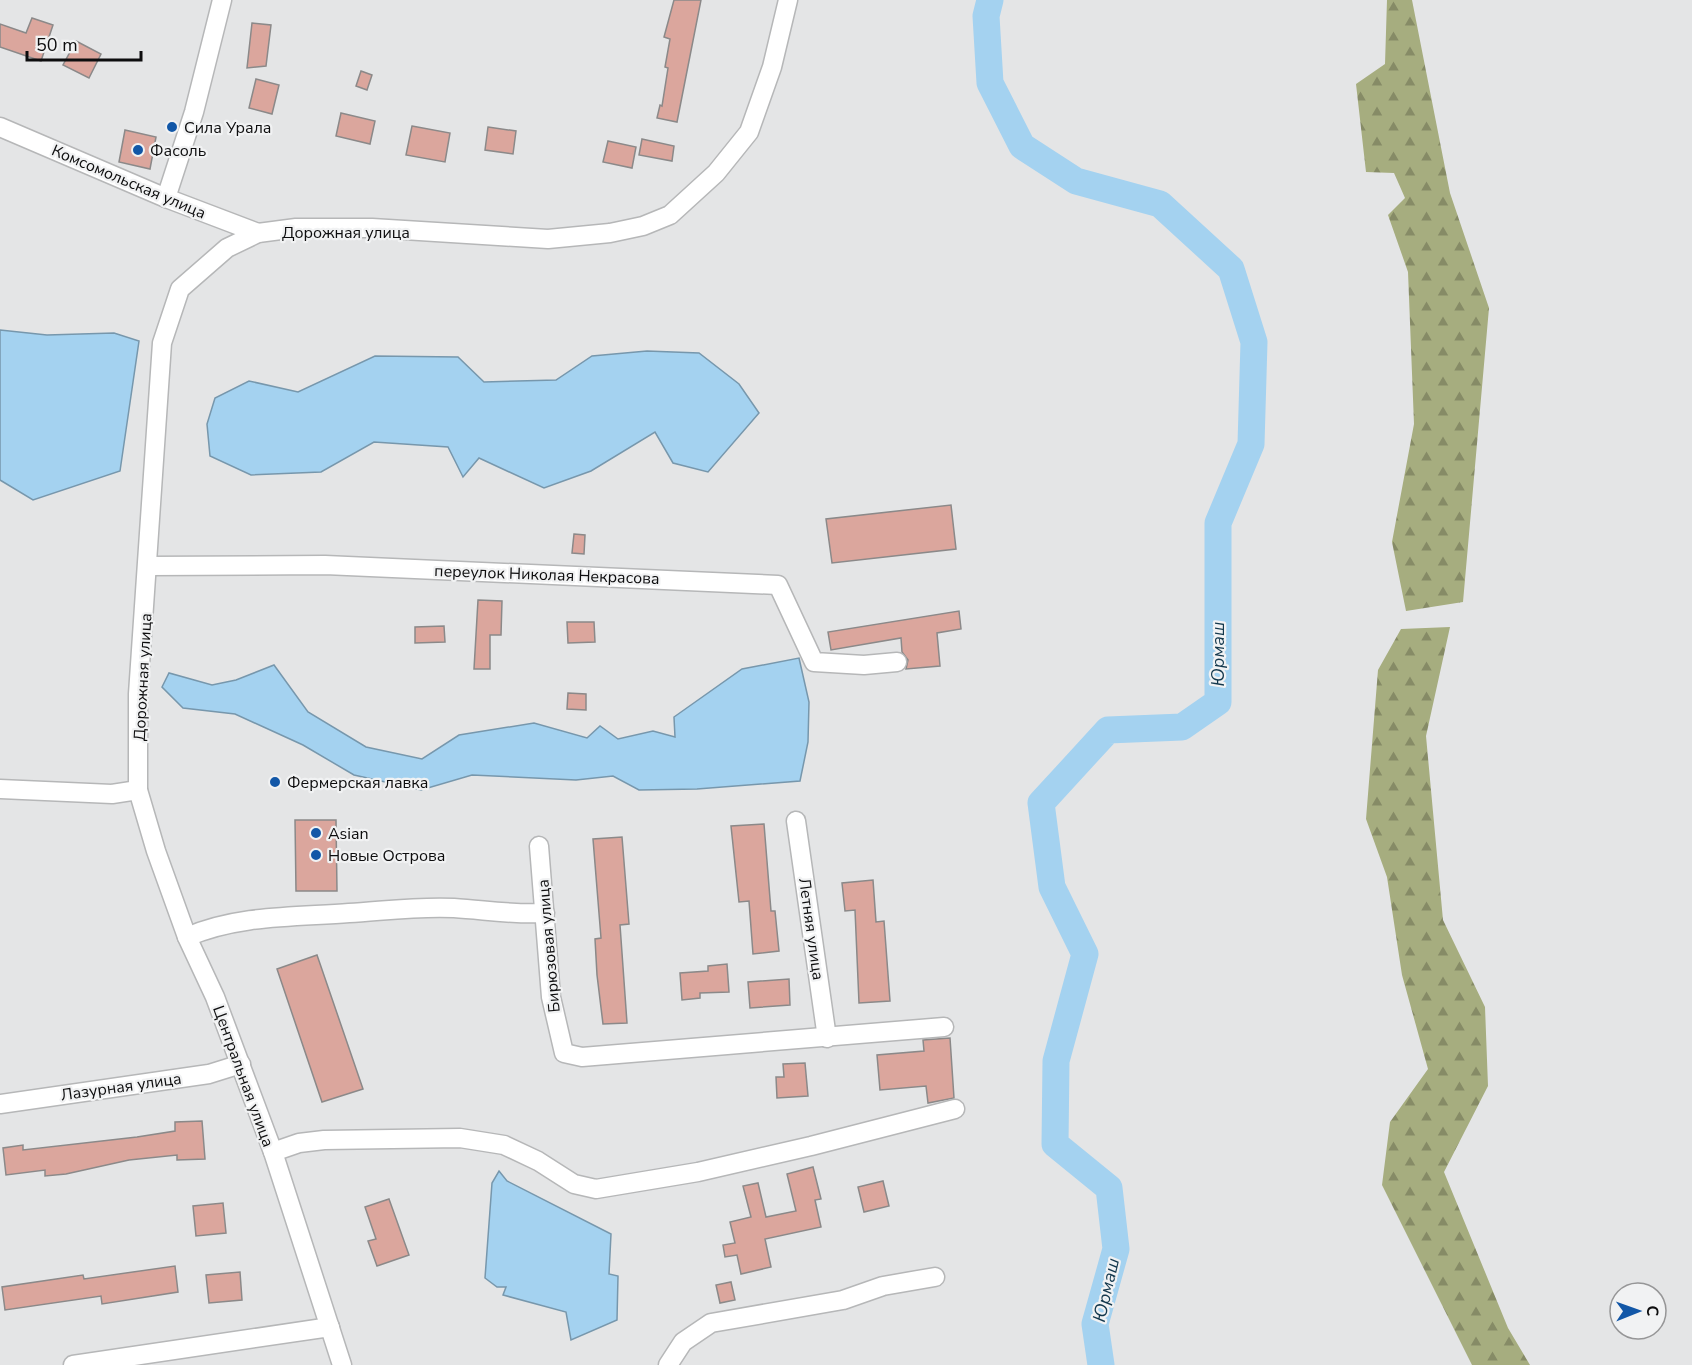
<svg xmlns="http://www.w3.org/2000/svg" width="1692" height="1365" font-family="'Nunito Sans',sans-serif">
  <defs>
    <pattern id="forest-firs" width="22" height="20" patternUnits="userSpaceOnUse" patternTransform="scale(1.5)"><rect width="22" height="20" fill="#a6ad7f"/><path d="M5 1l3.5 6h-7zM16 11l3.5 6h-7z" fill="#868b66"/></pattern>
  </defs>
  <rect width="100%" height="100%" fill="#e4e5e6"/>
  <g fill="url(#forest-firs)">
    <polygon points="1387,0 1412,0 1450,193 1489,308 1463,602 1406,611 1392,542 1414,424 1408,272 1388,215 1405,198 1394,173 1366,172 1356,84 1385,64"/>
    <polygon points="1450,627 1426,736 1443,920 1485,1007 1488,1086 1444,1172 1508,1328 1530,1365 1472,1365 1382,1185 1390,1122 1428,1069 1402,975 1387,877 1366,819 1378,670 1401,629"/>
  </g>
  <g fill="#a4d2f0" stroke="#7797ac" stroke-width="1.5">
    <polygon points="0,330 47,335 114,333 139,341 120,471 33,500 0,480"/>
    <polygon points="647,351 699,353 739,384 759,413 708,472 673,463 655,432 591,471 544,488 479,458 463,477 448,447 374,442 321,472 251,475 210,456 207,424 215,398 249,381 298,392 375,356 458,357 484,382 556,380 592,356"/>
    <polygon points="799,658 809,702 808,742 800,781 697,789 639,790 613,776 576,780 472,775 421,790 354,775 303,745 235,714 183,708 162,687 169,673 212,685 236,680 274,665 308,712 366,747 422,759 459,735 534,723 587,738 600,726 618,739 653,731 675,737 674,717 742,669"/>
    <polygon points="499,1171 507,1181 611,1234 609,1274 618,1276 617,1320 571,1340 566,1312 503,1295 506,1287 497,1287 485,1278 492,1183"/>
  </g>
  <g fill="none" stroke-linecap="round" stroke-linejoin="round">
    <polyline stroke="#a4d2f0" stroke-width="27" points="990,0 986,16 990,83 1022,146 1076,181 1160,204 1231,269 1254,342 1251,444 1218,523 1218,702 1182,727 1108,730 1041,803 1052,887 1085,954 1056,1061 1055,1144 1109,1188 1116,1249 1095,1324 1101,1365"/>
  </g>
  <g fill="#dba69d" stroke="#8b8989" stroke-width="1.5">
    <polygon points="674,0 701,0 677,122 657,118 660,105 662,106 668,68 665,67 670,39 664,37"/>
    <polygon points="32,18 53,25 41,61 0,47 0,24 26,33"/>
    <polygon points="252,23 271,25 266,66 247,68"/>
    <polygon points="76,41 101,54 89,78 63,65"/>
    <polygon points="361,71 372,75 367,90 356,86"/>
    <polygon points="256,79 279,85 272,114 249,108"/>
    <polygon points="341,113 375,121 370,144 336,136"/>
    <polygon points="412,126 450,133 445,162 406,155"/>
    <polygon points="488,127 516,131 513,154 485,150"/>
    <polygon points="125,130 156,137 150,169 119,162"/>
    <polygon points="642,139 674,146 672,161 639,155"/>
    <polygon points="608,141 636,147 632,168 603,162"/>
    <polygon points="951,505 956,549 832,563 826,519"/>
    <polygon points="574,534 585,535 584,554 572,553"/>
    <polygon points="478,600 502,601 501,635 490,635 490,669 474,669"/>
    <polygon points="959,611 961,629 937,633 940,666 906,669 908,660 902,652 901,638 831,650 828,632"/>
    <polygon points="567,622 594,622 595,642 568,643"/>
    <polygon points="444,626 445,642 415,643 415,627"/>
    <polygon points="568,693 586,694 586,710 567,709"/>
    <polygon points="295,820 336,820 337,891 296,891"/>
    <polygon points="764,824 771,911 775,911 779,951 753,954 749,901 739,902 731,826"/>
    <polygon points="622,837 629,924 620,925 627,1023 603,1024 597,975 595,939 601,938 593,839"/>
    <polygon points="873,880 876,922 884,921 890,1001 859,1003 855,910 845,911 842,883"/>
    <polygon points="317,955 363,1089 322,1102 277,969"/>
    <polygon points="727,964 729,992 700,993 700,998 682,1000 680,973 708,971 708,966"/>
    <polygon points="789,979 790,1005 750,1008 748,982"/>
    <polygon points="950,1038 954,1098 928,1103 926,1086 880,1090 877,1055 924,1051 923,1040"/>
    <polygon points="805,1063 808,1096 777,1098 776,1077 784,1077 783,1064"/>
    <polygon points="202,1121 205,1159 177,1160 177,1155 129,1160 66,1174 45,1176 45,1170 6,1175 3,1148 23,1145 23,1150 137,1137 175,1131 175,1122"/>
    <polygon points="813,1167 821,1199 815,1200 821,1227 765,1239 771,1267 741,1274 737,1255 725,1257 723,1245 735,1243 730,1222 751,1217 743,1186 758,1183 766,1217 796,1211 787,1174"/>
    <polygon points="883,1181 889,1206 864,1212 858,1187"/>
    <polygon points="389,1199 409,1255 377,1266 368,1241 376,1239 365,1207"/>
    <polygon points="223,1203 226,1233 196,1236 193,1206"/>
    <polygon points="175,1266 178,1292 102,1304 101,1296 5,1310 2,1287 83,1275 84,1279"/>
    <polygon points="240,1272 242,1300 209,1303 206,1275"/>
    <polygon points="731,1282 735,1300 720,1303 716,1285"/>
  </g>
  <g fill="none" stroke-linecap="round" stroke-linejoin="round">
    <g stroke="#b6b7b8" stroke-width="21">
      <g id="minor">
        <polyline points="0,127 166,198 258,233"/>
        <polyline points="166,198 194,112 222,0"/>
        <polyline points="148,566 325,565 778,585 814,662 864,665 897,662"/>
        <polyline points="0,789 112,794 138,790"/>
        <polyline points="796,821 827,1038"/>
        <polyline points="539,846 551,997 564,1053 582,1057 944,1027"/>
        <path d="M 187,937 C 237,915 295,917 349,913 C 383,911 419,906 454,908 C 486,910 513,915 545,913"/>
        <polyline points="0,1104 209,1074 241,1064"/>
        <polyline points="273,1152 299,1143 324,1140 460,1138 504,1145 538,1161 574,1184 596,1189 698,1172 811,1146 955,1109"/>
        <polyline points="73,1365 330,1327"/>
        <polyline points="342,1365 273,1152 215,997 187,937 156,851 138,790 138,694 162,343 180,289 227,248 258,233 296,228 372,228 548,239 610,233 643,226 670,215 716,173 749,132 772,67 788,0"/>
        <polyline points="668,1365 683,1342 711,1323 843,1300 883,1286 935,1277"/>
      </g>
    </g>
    <use href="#minor" stroke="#fff" stroke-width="18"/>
  </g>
  <g fill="#1257a7" stroke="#f1f2f3" stroke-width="2">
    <circle cx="172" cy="127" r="6"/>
    <circle cx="138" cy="150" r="6"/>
    <circle cx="275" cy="782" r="6"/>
    <circle cx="316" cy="833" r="6"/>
    <circle cx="316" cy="855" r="6"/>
  </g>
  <g text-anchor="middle" stroke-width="4.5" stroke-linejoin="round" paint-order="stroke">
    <g font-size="16" fill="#0d0d0e" stroke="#f1f2f3" text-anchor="start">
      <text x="184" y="133">Сила Урала</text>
      <text x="150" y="156">Фасоль</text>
      <text x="287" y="788">Фермерская лавка</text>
      <text x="328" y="839">Asian</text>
      <text x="328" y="861">Новые Острова</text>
    </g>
    <g font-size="16" fill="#0d0d0e" stroke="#f1f2f3">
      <text transform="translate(129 181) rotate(23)" y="6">Комсомольская улица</text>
      <text x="346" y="238">Дорожная улица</text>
      <text transform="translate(547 574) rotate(2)" y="6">переулок Николая Некрасова</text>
      <text transform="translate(142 677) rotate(-87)" y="6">Дорожная улица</text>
      <text transform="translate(812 929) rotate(82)" y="6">Летняя улица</text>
      <text transform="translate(548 946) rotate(-95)" y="6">Бирюзовая улица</text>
      <text transform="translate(244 1076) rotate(70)" y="6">Центральная улица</text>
      <text transform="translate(121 1086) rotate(-8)" y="6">Лазурная улица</text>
    </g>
    <g font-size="18" font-style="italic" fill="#13384d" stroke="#f1f2f3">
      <text transform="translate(1218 654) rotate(-90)" y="6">Юрмаш</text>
      <text transform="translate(1106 1290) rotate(-77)" y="6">Юрмаш</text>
    </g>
  </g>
  <g transform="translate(1638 1311) rotate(89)"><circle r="28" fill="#f1f2f3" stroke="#969697" stroke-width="1.5"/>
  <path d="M0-4.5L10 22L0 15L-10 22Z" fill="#1257a7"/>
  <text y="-9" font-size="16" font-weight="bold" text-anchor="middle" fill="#0d0d0e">С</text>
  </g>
  <path d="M27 51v9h114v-9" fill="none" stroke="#0d0d0e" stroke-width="3"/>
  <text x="36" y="51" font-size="18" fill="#0d0d0e" stroke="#f1f2f3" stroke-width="4.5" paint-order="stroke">50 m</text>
</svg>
